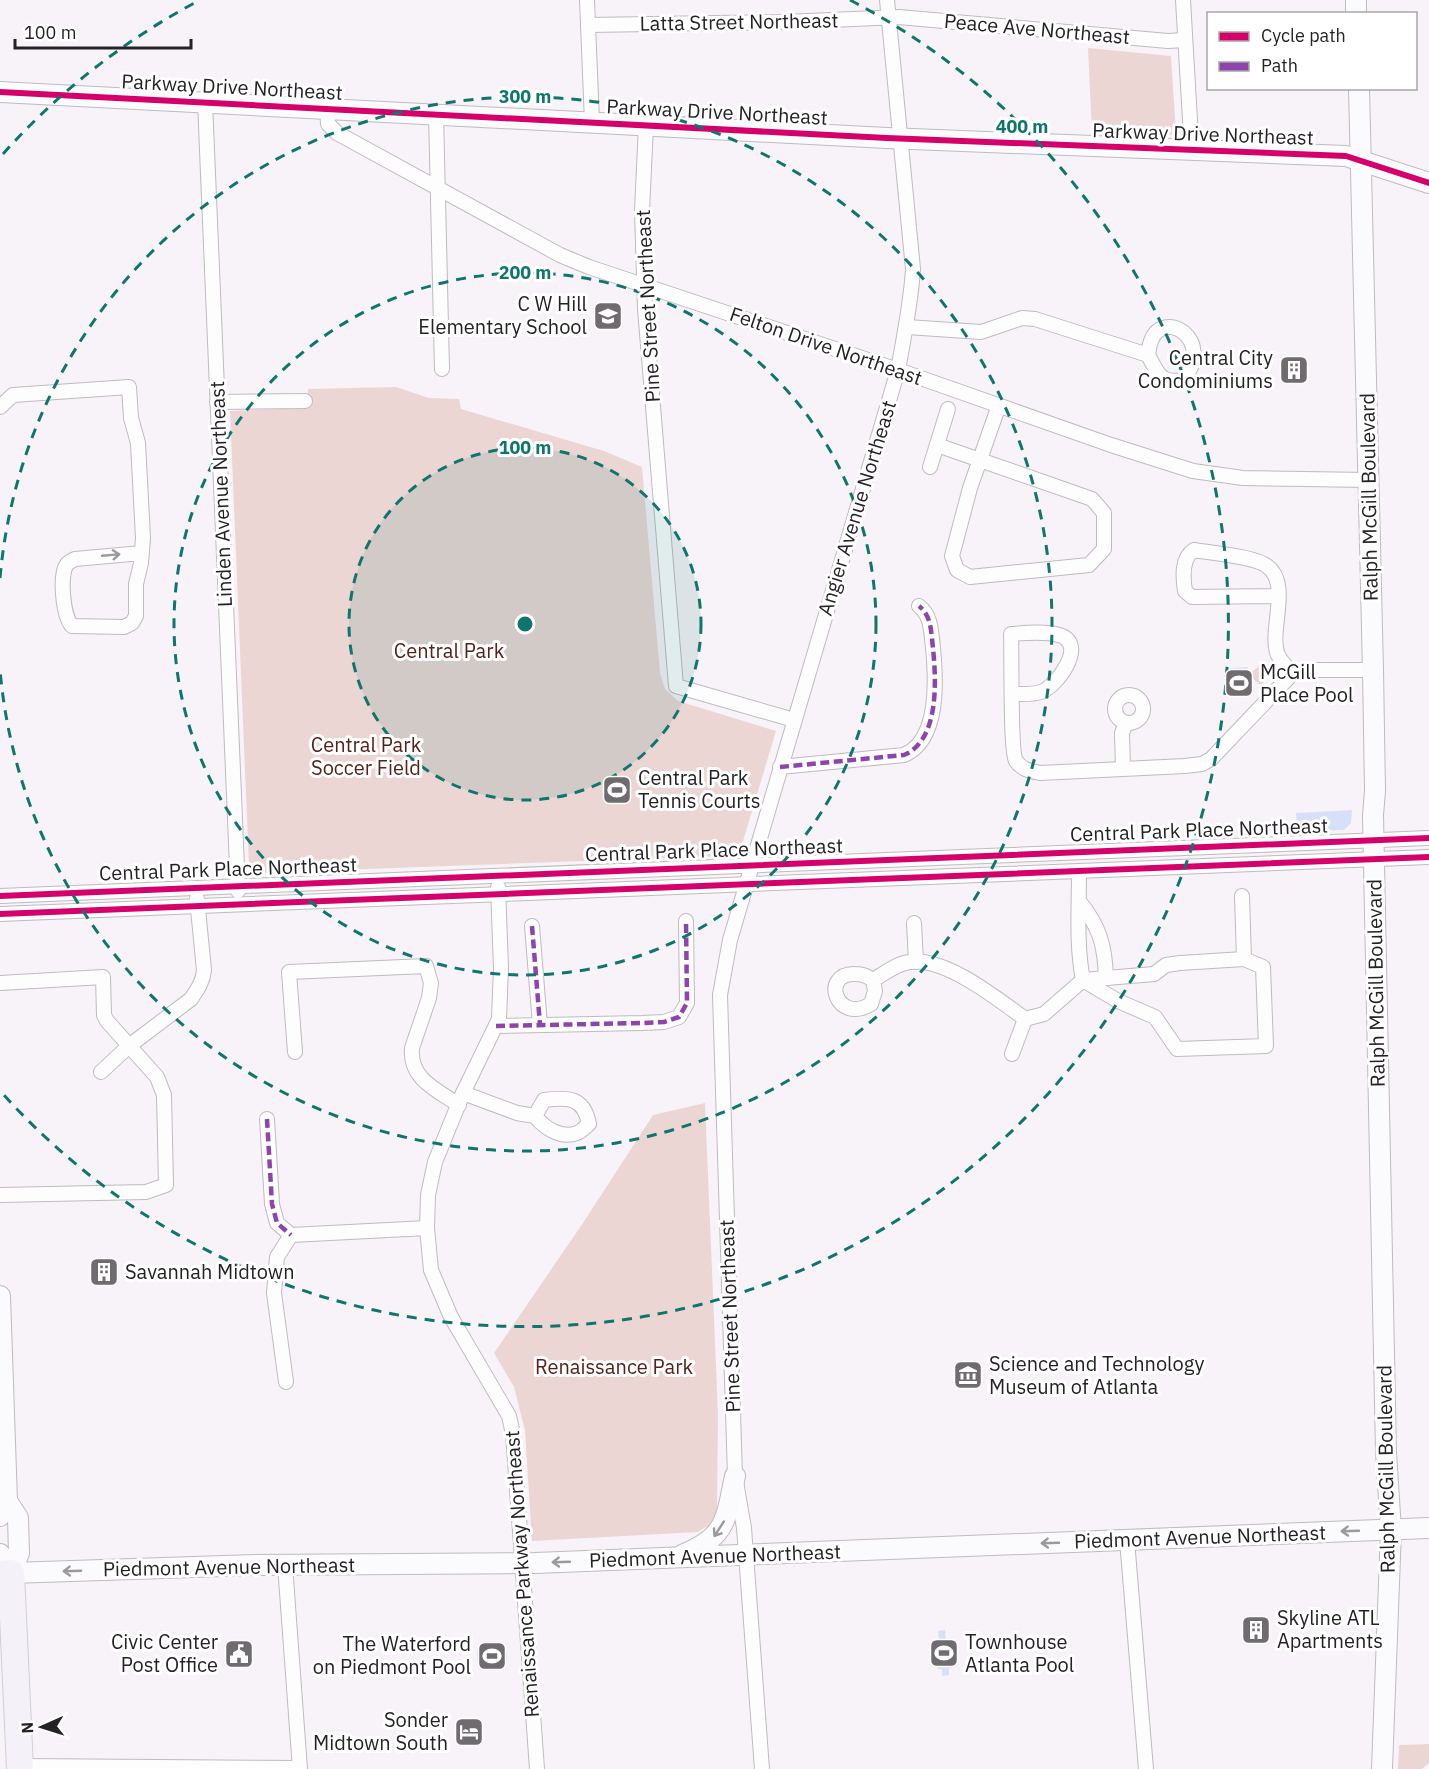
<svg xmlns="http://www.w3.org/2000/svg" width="1429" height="1769" font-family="'IBM Plex Sans',sans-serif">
  <rect width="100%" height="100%" fill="#f8f3f8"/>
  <g fill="#ecd6d4">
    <polygon points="1088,48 1171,56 1176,135 1092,132"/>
    <polygon points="396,387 429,398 459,399 461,409 604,451 642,467 660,673 665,689 678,701 776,731 743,841 736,850 721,856 258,873 251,871 249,866 230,411 308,408 308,389"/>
    <polygon points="1263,662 1273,671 1261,686 1249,675"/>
    <polygon points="705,1103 718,1414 717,1511 710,1524 698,1532 532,1541 525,1431 514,1387 494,1353 583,1223 653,1115"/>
    <polygon points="1429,1744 1429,1763 1422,1769 1398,1769 1399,1745"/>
  </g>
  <g fill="#d6e0f9">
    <polygon points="1248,667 1245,677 1249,687 1235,696 1228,680 1231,668"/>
    <polygon points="1352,810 1351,823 1344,830 1297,831 1296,813"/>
    <polygon points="945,1630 947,1652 952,1654 956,1660 953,1667 949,1669 949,1675 942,1676 942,1669 938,1669 932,1662 935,1655 940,1652 938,1631"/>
    <polygon points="477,1649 491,1649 491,1651 507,1653 507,1660 477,1661"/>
  </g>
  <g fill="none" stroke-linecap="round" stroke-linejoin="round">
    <g stroke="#bfbbbf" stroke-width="16">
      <g id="street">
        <polyline points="587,0 592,122"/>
        <polyline points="1183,0 1191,137 1189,150"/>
        <polyline points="588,25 785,22 899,17 1168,41 1185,40"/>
        <polyline points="205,102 238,891"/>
        <polyline points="327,108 328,124 337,133 560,255 589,267 898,370 1111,445 1193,471 1243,478 1369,480"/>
        <polyline points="436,114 442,369"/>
        <polyline points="646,125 642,211 645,309 676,686 794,720"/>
        <path d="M 907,327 L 981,332 L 1022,318 L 1035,319 L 1148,355 C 1158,373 1160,384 1183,380 C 1216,339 1163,308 1151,341 C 1149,346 1149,351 1148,355"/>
        <polyline points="217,402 305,401"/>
        <path d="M 0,407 L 13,395 L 129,387 L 131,418 L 138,443 L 143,538 L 141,563 L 136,584 L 136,616 L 132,623 L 124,627 L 72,626 C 63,616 59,575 67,564 C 69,562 73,560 75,559 L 142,553"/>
        <polyline points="937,445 1092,499 1104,513 1104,549 1089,565 970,577 957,570 952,556 970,488 999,405"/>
        <polyline points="930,467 948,409"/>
        <path d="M 1278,596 L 1192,597 L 1185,591 C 1183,578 1181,558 1194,550 C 1211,553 1254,556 1267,566 C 1292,584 1268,631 1278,655 C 1281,662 1288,668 1293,673"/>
        <path d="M 1012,694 C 1021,694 1032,695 1041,692 C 1056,687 1089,644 1059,635 C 1044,631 1026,633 1011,634 C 1012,653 1010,751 1016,761 C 1022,770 1031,771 1040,773 L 1185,766 L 1202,764 L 1211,759 L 1293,673 L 1313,670 L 1373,670"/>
        <circle cx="1129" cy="709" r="14"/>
        <path d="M 780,767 L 904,755 C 940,740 936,679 933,648 C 931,633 932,616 919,606"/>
        <polyline points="1123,768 1122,733 1126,723"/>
        <path d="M 1079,871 C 1079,908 1076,944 1083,980"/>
        <polyline points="498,887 501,968 499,1019 463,1093 435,1162 428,1195 427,1228 431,1270 451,1317 509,1416 513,1434 537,1769"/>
        <polyline points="0,896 1429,838"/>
        <polyline points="1242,896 1244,959"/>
        <path d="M 1079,901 C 1100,927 1105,946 1106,978"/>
        <polyline points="0,914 1429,857"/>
        <polyline points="914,923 916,962"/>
        <polyline points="532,926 540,1025"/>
        <path d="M 873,980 L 875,991 L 871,1004 C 836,1025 820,973 855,974 C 863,974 867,976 873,980 C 884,974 897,963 910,962 C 945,957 998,999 1025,1019 L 1044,1014 L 1083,980 L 1154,974 L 1166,965 L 1180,963 L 1244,959 L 1263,967 L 1266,1046 L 1177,1049 L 1155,1017 L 1118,1001 L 1083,980"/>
        <polyline points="0,983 103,977 104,1015 107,1021 157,1077 164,1095 166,1185 146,1192 0,1195"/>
        <polyline points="496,1026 642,1023 664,1022 679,1017 687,1003 686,921"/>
        <path d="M 295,1052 L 289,972 L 426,966 L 431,983 L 429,998 L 412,1048 C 409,1079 437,1090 459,1105"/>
        <polyline points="1012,1054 1025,1019"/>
        <path d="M 101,1072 L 129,1046 L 191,999 C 197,990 203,982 204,970 L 197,899"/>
        <path d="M 463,1093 L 517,1113 L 535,1116 C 544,1128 561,1139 577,1133 C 581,1132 585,1127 589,1124 C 584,1097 568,1097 544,1100 L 535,1116"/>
        <polyline points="267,1119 272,1204 277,1223 291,1235"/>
        <polyline points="286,1382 274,1293 277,1257 291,1235 427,1228"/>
        <polyline points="1127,1540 1146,1769"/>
        <polyline points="285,1565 300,1769"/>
        <polyline points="20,1766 300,1768"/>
        <path d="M 762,1769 L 744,1528 L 735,1476 L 720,995 L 730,940 L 898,370 C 904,336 911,303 913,269 L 887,0"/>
      </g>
    </g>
    <g stroke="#bfbbbf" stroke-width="22">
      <g id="secondary">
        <polyline points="1356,0 1356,14"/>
        <polyline points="1359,88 1373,670 1375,791 1373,815 1386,1452 1391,1530 1382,1769"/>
        <polyline points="0,92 887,138 1346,156 1429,183"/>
        <polyline points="0,1296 7,1501 0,1516"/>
        <polyline points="7,1501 18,1518 19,1553 11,1573"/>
        <polyline points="0,1554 11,1573"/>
        <path d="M 682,1555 C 727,1537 726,1519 735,1476"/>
        <polyline points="11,1573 255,1565 535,1563 1429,1528"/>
      </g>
    </g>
    <g stroke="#d1cfd1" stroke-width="28">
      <polyline id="highway" points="0,1574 11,1573 20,1769"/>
    </g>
    <use href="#street" stroke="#fefdfe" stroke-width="14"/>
    <use href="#secondary" stroke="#fbfafc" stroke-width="20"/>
    <use href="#highway" stroke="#f4f2f8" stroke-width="26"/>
    <g stroke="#8e44ad" stroke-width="4.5" stroke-dasharray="9 4.5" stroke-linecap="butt">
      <path d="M 780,767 L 904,755 C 940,740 936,679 933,648 C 931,633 932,616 919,606"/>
      <polyline points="532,926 540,1025"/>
      <polyline points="496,1026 642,1023 664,1022 679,1017 687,1003 686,921"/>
      <polyline points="267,1119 272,1204 277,1223 291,1235"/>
    </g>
    <g stroke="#fff" stroke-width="10">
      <g id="cycleway">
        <polyline points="0,92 887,138 1346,156 1429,183"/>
        <polyline points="0,896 1429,838"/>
        <polyline points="0,914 1429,857"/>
      </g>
    </g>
    <use href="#cycleway" stroke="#d6006c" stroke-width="6"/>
  </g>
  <defs><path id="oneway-shaft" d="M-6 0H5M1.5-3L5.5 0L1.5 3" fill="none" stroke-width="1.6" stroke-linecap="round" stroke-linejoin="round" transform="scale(1.5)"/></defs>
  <use stroke="#9c9a9c" href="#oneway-shaft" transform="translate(111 555) rotate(-5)"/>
  <g stroke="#9b999b">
    <use href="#oneway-shaft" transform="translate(719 1529) rotate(123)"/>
    <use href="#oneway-shaft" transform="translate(1350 1531) rotate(178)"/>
    <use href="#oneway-shaft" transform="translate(1050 1543) rotate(178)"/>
    <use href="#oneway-shaft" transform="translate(561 1562) rotate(178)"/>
    <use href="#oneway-shaft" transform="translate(72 1571) rotate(178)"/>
  </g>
  <circle cx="525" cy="624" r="176" fill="#0f766e" fill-opacity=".12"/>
  <g fill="none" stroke="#0f766e" stroke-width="3" stroke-dasharray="10 8">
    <circle cx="525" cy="624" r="176"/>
    <circle cx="525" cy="624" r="351"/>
    <path d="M0 578A527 527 0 1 1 0 670"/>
    <path d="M3 154A703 703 0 0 1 200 0M850 0A703 703 0 1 1 3 1094"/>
  </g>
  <defs>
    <g id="school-square" transform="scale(1.5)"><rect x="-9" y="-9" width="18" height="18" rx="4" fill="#6f6b6f" stroke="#fff"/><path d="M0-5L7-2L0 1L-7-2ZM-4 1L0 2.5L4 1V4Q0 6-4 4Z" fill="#fff"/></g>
    <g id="building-square" transform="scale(1.5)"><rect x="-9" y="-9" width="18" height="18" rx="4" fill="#6f6b6f" stroke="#fff"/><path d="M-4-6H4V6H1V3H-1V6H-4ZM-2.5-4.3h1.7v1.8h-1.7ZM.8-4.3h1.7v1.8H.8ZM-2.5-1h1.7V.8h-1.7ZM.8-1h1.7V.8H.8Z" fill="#fff"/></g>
    <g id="stadium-square" transform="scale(1.5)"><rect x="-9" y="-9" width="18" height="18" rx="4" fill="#6f6b6f" stroke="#fff"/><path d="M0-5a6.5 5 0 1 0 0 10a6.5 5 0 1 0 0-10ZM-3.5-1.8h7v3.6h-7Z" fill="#fff"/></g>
    <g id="museum-square" transform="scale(1.5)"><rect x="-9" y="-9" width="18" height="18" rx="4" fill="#6f6b6f" stroke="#fff"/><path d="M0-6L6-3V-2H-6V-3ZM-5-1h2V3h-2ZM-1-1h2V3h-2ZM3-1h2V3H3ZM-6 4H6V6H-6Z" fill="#fff"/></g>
    <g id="civic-square" transform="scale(1.5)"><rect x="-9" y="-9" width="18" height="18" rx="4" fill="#6f6b6f" stroke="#fff"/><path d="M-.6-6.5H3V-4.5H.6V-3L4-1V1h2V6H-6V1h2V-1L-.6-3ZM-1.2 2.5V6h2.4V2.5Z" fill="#fff"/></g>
    <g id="hotel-square" transform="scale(1.5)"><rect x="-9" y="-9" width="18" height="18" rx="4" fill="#6f6b6f" stroke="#fff"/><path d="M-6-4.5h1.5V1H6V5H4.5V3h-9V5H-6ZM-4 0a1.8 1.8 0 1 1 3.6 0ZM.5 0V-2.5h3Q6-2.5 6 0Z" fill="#fff"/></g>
  </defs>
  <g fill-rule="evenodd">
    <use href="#school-square" x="608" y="316"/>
    <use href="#building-square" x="1294" y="370"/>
    <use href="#stadium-square" x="1239" y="683"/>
    <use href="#stadium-square" x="617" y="790"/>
    <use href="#building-square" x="104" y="1272"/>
    <use href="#museum-square" x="968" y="1375"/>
    <use href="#building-square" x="1256" y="1630"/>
    <use href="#stadium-square" x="944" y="1653"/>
    <use href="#civic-square" x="239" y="1654"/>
    <use href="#stadium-square" x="492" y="1656"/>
    <use href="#hotel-square" x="469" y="1732"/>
  </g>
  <g text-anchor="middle" stroke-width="6" stroke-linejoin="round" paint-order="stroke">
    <g font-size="20" fill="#252225" stroke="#fff">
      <text transform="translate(739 22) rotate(-1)" y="7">Latta Street Northeast</text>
      <text transform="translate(1037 29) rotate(5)" y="7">Peace Ave Northeast</text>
      <text transform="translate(232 87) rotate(3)" y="7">Parkway Drive Northeast</text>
      <text transform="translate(717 112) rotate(3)" y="7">Parkway Drive Northeast</text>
      <text transform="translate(1203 134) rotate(2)" y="7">Parkway Drive Northeast</text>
      <text transform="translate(648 306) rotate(-93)" y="7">Pine Street Northeast</text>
      <text transform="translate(826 346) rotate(19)" y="7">Felton Drive Northeast</text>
      <text transform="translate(221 494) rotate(-92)" y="7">Linden Avenue Northeast</text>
      <text transform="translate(1369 497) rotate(-91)" y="7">Ralph McGill Boulevard</text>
      <text transform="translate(857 508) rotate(-73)" y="7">Angier Avenue Northeast</text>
      <text transform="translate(1199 830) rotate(-2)" y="7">Central Park Place Northeast</text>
      <text transform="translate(714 850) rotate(-2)" y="7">Central Park Place Northeast</text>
      <text transform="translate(228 869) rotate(-2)" y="7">Central Park Place Northeast</text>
      <text transform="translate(1376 983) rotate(-91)" y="7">Ralph McGill Boulevard</text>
      <text transform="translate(730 1316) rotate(-92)" y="7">Pine Street Northeast</text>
      <text transform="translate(1386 1469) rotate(-91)" y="7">Ralph McGill Boulevard</text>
      <text transform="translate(1200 1537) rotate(-2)" y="7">Piedmont Avenue Northeast</text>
      <text transform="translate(715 1556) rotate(-2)" y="7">Piedmont Avenue Northeast</text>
      <text transform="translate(229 1567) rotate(-1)" y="7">Piedmont Avenue Northeast</text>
      <text transform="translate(522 1574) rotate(-94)" y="7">Renaissance Parkway Northeast</text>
    </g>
    <g font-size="20" fill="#252225" stroke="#fff" text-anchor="start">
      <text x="587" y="311" text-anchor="end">C W Hill<tspan x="587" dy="23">Elementary School</tspan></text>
      <text x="1273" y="365" text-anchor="end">Central City<tspan x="1273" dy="23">Condominiums</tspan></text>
      <text x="1260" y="679">McGill<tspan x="1260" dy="23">Place Pool</tspan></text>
      <text x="638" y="785">Central Park<tspan x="638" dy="23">Tennis Courts</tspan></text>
      <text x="125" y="1279">Savannah Midtown</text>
      <text x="989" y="1371">Science and Technology<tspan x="989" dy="23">Museum of Atlanta</tspan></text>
      <text x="1277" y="1625">Skyline ATL<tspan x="1277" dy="23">Apartments</tspan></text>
      <text x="218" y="1649" text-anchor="end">Civic Center<tspan x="218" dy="23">Post Office</tspan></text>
      <text x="965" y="1649">Townhouse<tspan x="965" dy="23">Atlanta Pool</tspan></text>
      <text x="471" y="1651" text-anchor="end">The Waterford<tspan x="471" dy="23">on Piedmont Pool</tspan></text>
      <text x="448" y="1727" text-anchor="end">Sonder<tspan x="448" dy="23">Midtown South</tspan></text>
    </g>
    <g font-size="20" fill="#55211a" stroke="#fff">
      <text x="449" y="658">Central Park</text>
      <text x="366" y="752">Central Park<tspan x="366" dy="23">Soccer Field</tspan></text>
      <text x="614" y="1374">Renaissance Park</text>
    </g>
  </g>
  <circle cx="525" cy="624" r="9" fill="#0f766e" stroke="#fff" stroke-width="3"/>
  <g font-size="18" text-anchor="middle" font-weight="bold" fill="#0f766e" stroke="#fff" stroke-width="6" stroke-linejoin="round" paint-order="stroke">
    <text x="525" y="103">300 m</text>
    <text x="1022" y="133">400 m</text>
    <text x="525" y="279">200 m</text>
    <text x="525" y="454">100 m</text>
  </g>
  <rect x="1207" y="12" width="210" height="78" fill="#ffffff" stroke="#a8a7a8" stroke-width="1.5"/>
  <rect x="1219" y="32" width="30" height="9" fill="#d6006c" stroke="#a8a7a8" stroke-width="1.5"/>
  <text x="1261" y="42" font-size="18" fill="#252225">Cycle path</text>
  <rect x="1219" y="62" width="30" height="9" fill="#8e44ad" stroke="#a8a7a8" stroke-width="1.5"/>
  <text x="1261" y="72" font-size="18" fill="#252225">Path</text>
  <g transform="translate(42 1727) rotate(267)" stroke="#ffffff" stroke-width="4.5" paint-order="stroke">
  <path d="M0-4.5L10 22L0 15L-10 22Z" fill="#252225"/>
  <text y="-9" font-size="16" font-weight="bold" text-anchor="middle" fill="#252225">N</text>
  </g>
  <path d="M15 39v9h176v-9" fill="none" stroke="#252225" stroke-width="3"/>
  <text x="24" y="39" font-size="18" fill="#252225" stroke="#ffffff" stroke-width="4.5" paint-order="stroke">100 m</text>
</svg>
